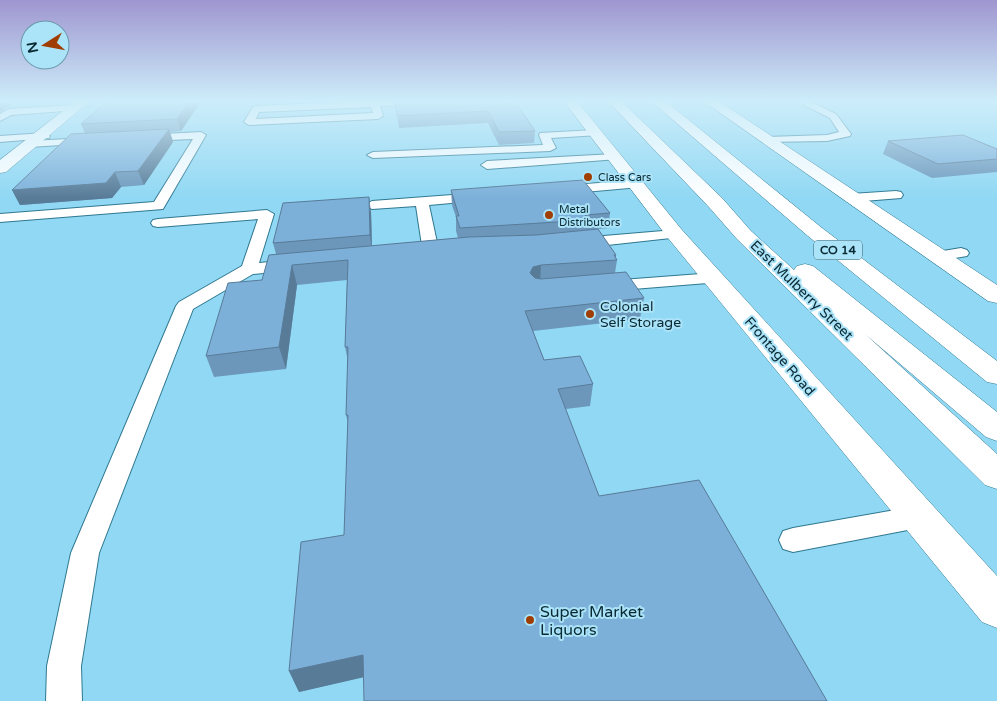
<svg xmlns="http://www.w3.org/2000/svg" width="997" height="701" font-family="'Varela Round',sans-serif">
  <rect width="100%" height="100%" fill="#90d8f3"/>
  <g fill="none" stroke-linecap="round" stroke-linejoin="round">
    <g stroke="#2f7890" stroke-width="2">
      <g id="lane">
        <path d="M 387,100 L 457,100 L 453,103 L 380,106 L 383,116 L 378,119 L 249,125 L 244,122 L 253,107 L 256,106 ZM 371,107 L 373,113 L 256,119 L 259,112 Z"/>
        <polygon points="807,100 836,114 851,134 850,136 827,141 763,142 762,140 763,138 767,137 827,135 839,132 830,118 804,105 804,101"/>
        <polygon points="75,105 78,106 78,110 11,115 0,121 0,114 9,109"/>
        <polygon points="595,130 600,133 599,135 551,138 556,148 550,151 373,158 367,155 373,152 543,145 539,135 540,133"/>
        <polygon points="201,132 206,135 163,209 0,222 0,214 154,202 193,139 145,141 140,138 145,135"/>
        <polygon points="45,133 50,136 49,138 0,142 0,136"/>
        <polygon points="88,138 93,141 92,143 30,147 25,144 30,141"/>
        <polygon points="614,154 618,155 620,157 618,159 487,169 481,165 487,161"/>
        <polygon points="635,180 641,184 640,187 562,194 556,190 562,186"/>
        <polygon points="896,191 901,192 903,195 901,198 851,202 844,198 851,194"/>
        <polygon points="479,193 486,197 484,200 429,205 439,252 437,255 425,255 423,252 416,206 372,209 365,205 372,201"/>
        <polygon points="267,210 274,214 259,263 292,260 298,262 300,265 298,268 292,270 253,274 193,309 99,553 81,666 82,701 46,701 47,666 71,553 176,306 179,302 242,266 258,219 158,227 153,226 151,223 153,220 158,219"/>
        <polygon points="675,230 680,231 682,234 680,237 580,248 575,246 572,243 575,240 580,238"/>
        <polygon points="961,248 967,250 969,253 967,256 937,261 931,259 929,256 931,253"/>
        <polygon points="714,273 720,274 722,278 720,282 608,291 602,290 599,286 602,282 608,281"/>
        <polygon points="918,506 928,509 932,517 928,525 918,528 793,552 783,549 779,540 783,531 793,528"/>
      </g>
    </g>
    <g stroke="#2f7890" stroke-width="1">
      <g id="street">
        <polygon points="77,100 91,100 6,172 0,173 0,160"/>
        <polygon points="563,100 576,100 682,230 997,576 997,628 982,622 668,238"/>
        <polygon points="702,100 717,100 997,285 997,303 988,301"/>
      </g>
    </g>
    <g stroke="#2f7890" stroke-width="1">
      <g id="highway">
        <polygon points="607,100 620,100 722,198 751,231 794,270 797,266 805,264 813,266 997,412 997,441 986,437 865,334 997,454 997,489 985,485 737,239 708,206"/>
        <polygon points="650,100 664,100 822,228 997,361 997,384 987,382 808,236"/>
      </g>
    </g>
    <use href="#lane" fill="#fff" fill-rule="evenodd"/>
    <use href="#street" fill="#fff" fill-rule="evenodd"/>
    <use href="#highway" fill="#fff" fill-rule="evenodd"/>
  </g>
  <g fill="#6c97bb">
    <polygon points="202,100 181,131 170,132 173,142 144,185 121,187 112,198 20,205 12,190 85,133 81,124"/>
    <polygon points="395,100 514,100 535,131 534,143 499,145 488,123 399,128"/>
    <polygon points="888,141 997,149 997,172 932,178 883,154"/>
    <polygon points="451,190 610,213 608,228 598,229 616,255 616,258 617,260 615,273 644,298 640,319 533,331 544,360 593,384 590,406 566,409 363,677 299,692 289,671 344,535 348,423 346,415 348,361 345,347 347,280 297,285 286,369 214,377 206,356 262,280 276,254 273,243 371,212 372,246 458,238 456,231 456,217 452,205"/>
  </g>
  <g fill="#587b98">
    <polygon points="0,100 8,100 11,105 0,112"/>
    <polygon points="190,100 202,100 181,131 177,119"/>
    <polygon points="169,129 173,142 144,185 138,171"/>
    <polygon points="115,172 121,187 112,198 20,205 12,190"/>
    <polygon points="369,197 371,212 372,251 370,235"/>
    <polygon points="292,265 297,285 286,369 279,347"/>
    <polygon points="541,265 540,285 530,273 533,267"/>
    <polygon points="363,655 369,676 299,692 289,671"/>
  </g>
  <g fill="#7db0d9" stroke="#587b98">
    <polygon points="109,100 190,100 177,119 81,124"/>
    <polygon points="395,100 514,100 535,131 499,132 488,111 397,116"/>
    <polygon points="169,129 138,171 115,172 106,183 12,190 71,134"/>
    <polygon points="963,135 997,149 997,159 938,164 888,141"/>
    <polygon points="583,180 610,213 585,215 589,220 460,228 456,216 459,216 451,190"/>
    <polygon points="369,197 370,235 273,243 283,203"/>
    <polygon points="598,229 616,255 614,255 617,260 541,265 533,267 530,273 535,278 541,279 626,272 644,298 525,311 544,360 580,356 593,384 558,389 599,496 699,480 827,701 364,701 363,655 289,671 301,542 344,535 348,415 346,415 348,347 345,347 348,260 292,265 279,347 206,356 228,283 262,280 269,255 469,237 536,235"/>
  </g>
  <linearGradient id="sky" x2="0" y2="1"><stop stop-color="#9f96d0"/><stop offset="0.51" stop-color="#cdedfa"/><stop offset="1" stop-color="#cdedfa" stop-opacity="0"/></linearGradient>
  <rect width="997" height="198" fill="url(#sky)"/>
  <g fill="#a03d02" stroke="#abe3f8" stroke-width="2">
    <circle cx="588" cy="177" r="5"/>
    <circle cx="549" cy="215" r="5"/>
    <circle cx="590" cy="314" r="5"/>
    <circle cx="530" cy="620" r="5"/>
  </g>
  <g text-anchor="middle" stroke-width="4" stroke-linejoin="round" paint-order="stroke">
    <g font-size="11" fill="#092933" stroke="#abe3f8" text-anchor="start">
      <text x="598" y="181">Class Cars</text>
      <text x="559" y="213">Metal<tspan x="559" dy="13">Distributors</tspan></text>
    </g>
    <rect fill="#abe3f8" stroke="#3a616e" stroke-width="1" x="814" y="240.5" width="48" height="19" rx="4"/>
    <g font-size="12" font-weight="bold" fill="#092933">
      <text x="838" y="254">CO 14</text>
    </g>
    <g font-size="14" fill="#092933" stroke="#abe3f8">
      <text transform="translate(802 290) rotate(44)" y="5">East Mulberry Street</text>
      <text transform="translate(780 356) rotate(49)" y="5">Frontage Road</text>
    </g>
    <g font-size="14" fill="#092933" stroke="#abe3f8" text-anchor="start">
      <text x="600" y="311">Colonial<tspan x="600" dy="16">Self Storage</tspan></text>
    </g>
    <g font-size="16" fill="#092933" stroke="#abe3f8" text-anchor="start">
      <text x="540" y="617">Super Market<tspan x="540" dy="18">Liquors</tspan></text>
    </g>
  </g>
  <g transform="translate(45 45) rotate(259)"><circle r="24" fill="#abe3f8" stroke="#6a99a9"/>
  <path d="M0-4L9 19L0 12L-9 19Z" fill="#a03d02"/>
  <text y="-8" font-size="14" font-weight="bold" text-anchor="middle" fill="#092933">N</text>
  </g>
</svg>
